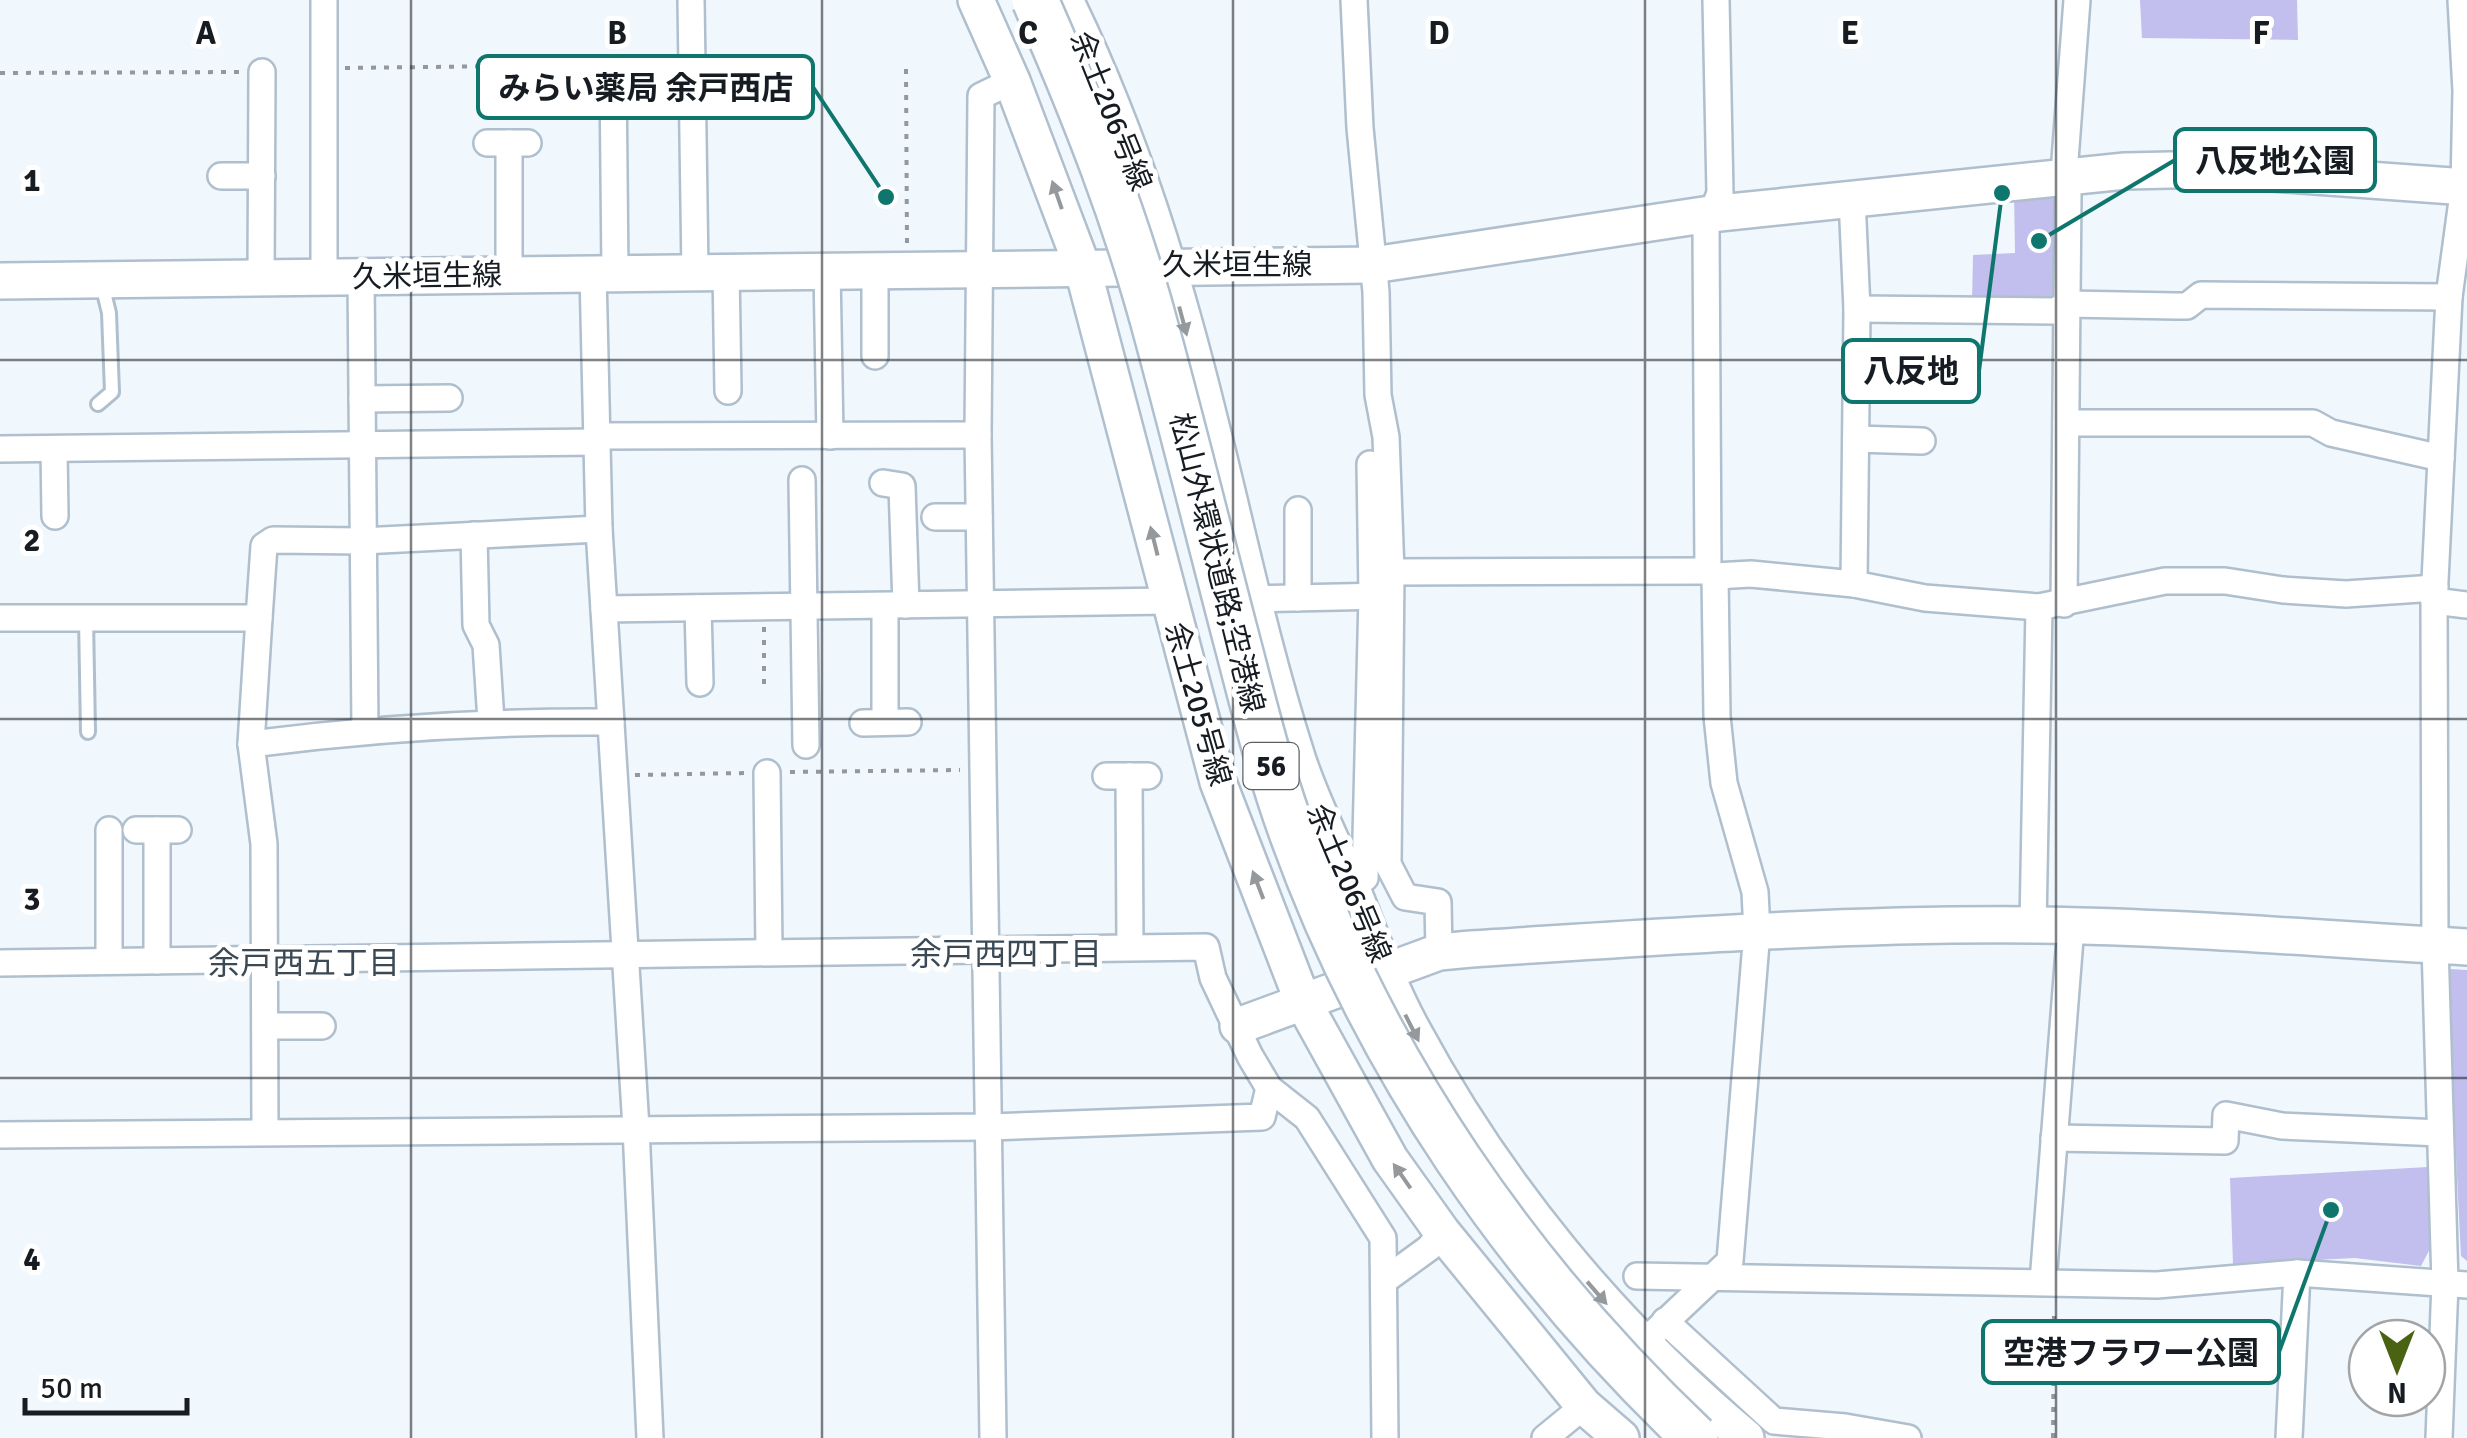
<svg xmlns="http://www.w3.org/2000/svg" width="2467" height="1438" font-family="Signika,'Noto Sans JP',sans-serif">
  <rect width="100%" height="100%" fill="#f0f7fd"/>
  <g fill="#c2beee">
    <polygon points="2140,0 2297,0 2298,40 2142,38"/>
    <polygon points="2014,191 2064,191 2062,300 1972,303 1973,255 2015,253"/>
    <polygon points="2450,969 2467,970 2467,1261 2461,1256 2447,975"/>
    <polygon points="2428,1167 2433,1243 2421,1266 2355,1258 2233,1264 2230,1178"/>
  </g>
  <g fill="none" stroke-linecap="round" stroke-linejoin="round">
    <g stroke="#afbfcd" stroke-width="18">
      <g id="lane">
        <polyline points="98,404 112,392 109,313 102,284"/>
        <polyline points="86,618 88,732"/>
      </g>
    </g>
    <g stroke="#afbfcd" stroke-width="30">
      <g id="street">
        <polyline points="324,0 324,277"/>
        <polyline points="691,0 695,272"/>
        <polyline points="1354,0 1360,128 1376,292 1378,395 1386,437 1391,572 1388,864 1405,897 1438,902 1439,952"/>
        <polyline points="613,73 615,273"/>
        <polyline points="487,143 528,143"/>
        <polyline points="509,143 509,274"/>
        <polyline points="221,176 262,176"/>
        <polyline points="1852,199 1857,309 1854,584"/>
        <polyline points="875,269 875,356"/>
        <polyline points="827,270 830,436"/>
        <polyline points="726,271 728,391"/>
        <polyline points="593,273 599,529 636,1128 650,1438"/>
        <polyline points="361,277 365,729"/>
        <polyline points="261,278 262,72"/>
        <polyline points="1857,309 2055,311 2067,304 2176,306 2187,306 2201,295 2449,297"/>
        <polyline points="362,399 449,398"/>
        <polyline points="2066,423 2313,423 2331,433 2441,458"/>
        <polyline points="597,436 978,435"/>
        <polyline points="1856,439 1922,441"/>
        <polyline points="0,449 597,442"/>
        <polyline points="54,449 55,516"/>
        <polyline points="802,480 806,745"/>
        <polyline points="883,483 902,486 906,605"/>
        <polyline points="1298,510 1298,598"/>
        <polyline points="935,517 979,517"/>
        <polyline points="474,535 476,625 486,645 491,721"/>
        <polyline points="1391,572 1708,571"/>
        <polyline points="1715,576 1751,574 1854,584 1925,598 2039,607 2165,581 2225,581 2283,590 2346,594 2435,588"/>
        <polyline points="1252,599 1385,596"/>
        <polyline points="2434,601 2467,605"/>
        <polyline points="2064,604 2068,194 2065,160 2077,0"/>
        <polyline points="698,608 700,683"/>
        <polyline points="604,609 1169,601"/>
        <polyline points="0,618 259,618 264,546 273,540 362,541 599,529"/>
        <polyline points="259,618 251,744 264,844 265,1132"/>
        <polyline points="885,722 885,606"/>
        <polyline points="863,723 908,722"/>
        <path d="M 251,744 C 374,728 486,721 611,722"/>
        <polyline points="767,773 769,952"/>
        <polyline points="1106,776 1148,776"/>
        <polyline points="1129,776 1130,947"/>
        <polyline points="109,830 109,961"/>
        <polyline points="136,830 178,830"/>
        <polyline points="157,830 157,961"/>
        <polyline points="1365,878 1372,596 1370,464"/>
        <polyline points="2033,925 2039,607"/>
        <polyline points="0,963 1206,947 1213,978 1250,1056 1269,1088 1307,1118 1383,1238 1385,1438"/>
        <polyline points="265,1026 322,1026"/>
        <polyline points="0,1135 990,1127 1262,1117 1269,1088"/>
        <polyline points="2054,1138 2225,1141 2226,1115 2282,1126 2440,1133"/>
        <polyline points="1637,1276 2157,1285 2297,1273 2467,1285"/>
        <polyline points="1385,1280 1429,1248 1442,1232"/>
        <polyline points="2043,1282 2071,926"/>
        <polyline points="1665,1321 1774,1421 1845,1427 1908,1438"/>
        <polyline points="1642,1344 1730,1261 1757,931 1755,892 1724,783 1717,716 1715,576 1708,571 1706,229 1720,193 1716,0"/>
        <polyline points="993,1438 978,435 981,96 1012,81"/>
        <polyline points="1545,1438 1584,1406"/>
        <polyline points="2289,1438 2297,1273"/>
        <polyline points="2439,1438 2445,1283 2435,945 2434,601 2449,297 2464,186 2466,91 2461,0"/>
      </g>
    </g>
    <g stroke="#afbfcd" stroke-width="40">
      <g id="secondary">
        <polyline points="976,0 1012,81 1082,266 1218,782 1303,1002 1390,1159 1442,1232 1584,1406 1621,1438"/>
        <path d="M 1065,0 C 1132,137 1176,282 1212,430 C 1239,538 1262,648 1296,754 C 1309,797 1331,839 1349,881 C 1369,931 1387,984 1413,1031 C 1497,1187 1611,1325 1746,1438"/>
        <polyline points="0,281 1373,265 1710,214 2125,171 2217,169 2467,187"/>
        <path d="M 1238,1026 L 1439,952 L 1471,949 C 1659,937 1848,923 2037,925 C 2181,927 2324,939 2467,947"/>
      </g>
    </g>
    <g stroke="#92989e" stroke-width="4" stroke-dasharray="5 8" stroke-linecap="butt">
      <polyline points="635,64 670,64"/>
      <polyline points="345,68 590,65"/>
      <polyline points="906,69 907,244"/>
      <polyline points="0,73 240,72"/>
      <polyline points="764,627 764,687"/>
      <polyline points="790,772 960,770"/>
      <polyline points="635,775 746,773"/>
      <polyline points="2053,1438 2054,1308"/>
    </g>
    <use href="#lane" stroke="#fff" stroke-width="12"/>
    <use href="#street" stroke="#fff" stroke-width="25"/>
    <use href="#secondary" stroke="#fff" stroke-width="35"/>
    <g stroke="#afbfcd" stroke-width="50" stroke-linecap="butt">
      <path id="highway-bridge" d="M 1035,0 C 1084,111 1128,223 1159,341 C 1185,437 1209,534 1234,630 C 1252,698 1268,766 1292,832 C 1375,1064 1517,1269 1695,1438"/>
    </g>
    <use href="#highway-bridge" stroke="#fff" stroke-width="45"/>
  </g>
  <defs><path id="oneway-solid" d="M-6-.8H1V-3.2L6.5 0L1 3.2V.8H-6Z" transform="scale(2.5)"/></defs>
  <g fill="#96999b">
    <use href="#oneway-solid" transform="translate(1057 195) rotate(-109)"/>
    <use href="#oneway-solid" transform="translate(1183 321) rotate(75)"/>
    <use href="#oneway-solid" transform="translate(1154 541) rotate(-104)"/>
    <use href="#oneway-solid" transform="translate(1258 885) rotate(-111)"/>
    <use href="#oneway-solid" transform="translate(1412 1028) rotate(63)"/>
    <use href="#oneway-solid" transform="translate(1402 1176) rotate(-125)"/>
    <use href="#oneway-solid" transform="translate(1597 1293) rotate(49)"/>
  </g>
  <path fill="none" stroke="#161c21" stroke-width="2.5" stroke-opacity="0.55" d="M 411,0 L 411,1438M 822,0 L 822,1438M 1233,0 L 1233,1438M 1645,0 L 1645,1438M 2056,0 L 2056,1438M 0,360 L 2467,360M 0,719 L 2467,719M 0,1078 L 2467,1078"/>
  <g text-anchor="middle" stroke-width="10" stroke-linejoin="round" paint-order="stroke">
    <rect fill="#fff" stroke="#5c6064" stroke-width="2.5" x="1243.5" y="743" width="55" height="46" rx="8"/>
    <g font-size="28" font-weight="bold" fill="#161c21">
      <text x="1271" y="776">56</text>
    </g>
    <g font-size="30" fill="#161c21" stroke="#fff">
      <text transform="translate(1111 111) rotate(68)" y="10">余土206号線</text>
      <text x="1237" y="275">久米垣生線</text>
      <text transform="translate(427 276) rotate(-1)" y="10">久米垣生線</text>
      <text transform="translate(1217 563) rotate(76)" y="10">松山外環状道路;空港線</text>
      <text transform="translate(1198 704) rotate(74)" y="10">余土205号線</text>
      <text transform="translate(1349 883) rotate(67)" y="10">余土206号線</text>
    </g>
    <g font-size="32" fill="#3a4954" stroke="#fff">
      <text x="1006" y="965">余戸西四丁目</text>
      <text x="304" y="974">余戸西五丁目</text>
    </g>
  </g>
  <g font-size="32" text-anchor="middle" font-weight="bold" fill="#161c21" stroke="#fff" stroke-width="10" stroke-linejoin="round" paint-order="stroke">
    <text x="206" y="44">A</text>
    <text x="617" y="44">B</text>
    <text x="1028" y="44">C</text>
    <text x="1439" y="44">D</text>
    <text x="1850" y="44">E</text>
    <text x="2261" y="44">F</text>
    <text x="32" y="191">1</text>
    <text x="32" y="551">2</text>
    <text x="32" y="910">3</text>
    <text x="32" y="1270">4</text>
  </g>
  <path fill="none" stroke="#0f766e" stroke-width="4" d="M886 197L813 87M2039 241L2175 160M2002 193L1979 371M2331 1210L2279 1352"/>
  <g fill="#0f766e" stroke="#fff" stroke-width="4">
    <circle cx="886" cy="197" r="10"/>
    <circle cx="2039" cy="241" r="10"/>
    <circle cx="2002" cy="193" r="10"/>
    <circle cx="2331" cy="1210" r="10"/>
  </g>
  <g fill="#fff" stroke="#0f766e" stroke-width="4">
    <rect x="478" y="56" width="335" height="62" rx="10"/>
    <rect x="2175" y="129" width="200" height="62" rx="10"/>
    <rect x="1843" y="340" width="136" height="62" rx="10"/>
    <rect x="1983" y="1321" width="296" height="62" rx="10"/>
  </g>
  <g font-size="32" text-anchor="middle" font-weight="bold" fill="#161c21">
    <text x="646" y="99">みらい薬局 余戸西店</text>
    <text x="2275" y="172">八反地公園</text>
    <text x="1911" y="382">八反地</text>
    <text x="2131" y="1364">空港フラワー公園</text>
  </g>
  <g transform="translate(2397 1368) rotate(180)"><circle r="48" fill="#ffffff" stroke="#a2a4a6" stroke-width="2.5"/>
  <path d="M0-8L18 38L0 25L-18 38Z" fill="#496313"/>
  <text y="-15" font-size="28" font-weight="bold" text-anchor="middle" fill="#161c21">N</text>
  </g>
  <path d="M25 1398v15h162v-15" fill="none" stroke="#161c21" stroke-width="5"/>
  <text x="40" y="1398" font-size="30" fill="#161c21" stroke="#ffffff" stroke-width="8" paint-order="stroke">50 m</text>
</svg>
